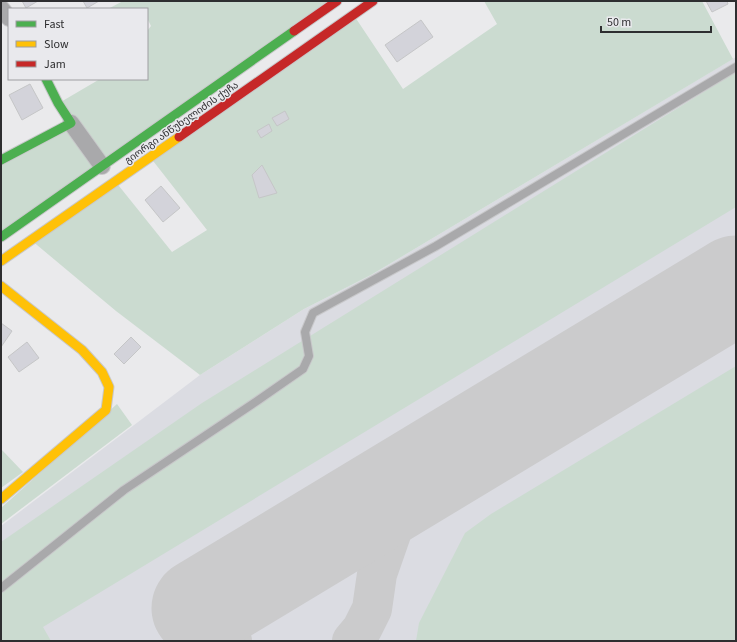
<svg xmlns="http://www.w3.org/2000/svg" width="737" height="642" font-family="'Source Sans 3','Noto Sans Georgian',sans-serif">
  <rect width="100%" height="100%" fill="#eaeaec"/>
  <polygon fill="#dbdce2" points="736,57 736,641 1,641 1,526 200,375 304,309 371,275"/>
  <g fill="#cbdbd0">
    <polygon points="123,1 337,1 1,237 1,162 73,125 59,103 100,79 147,79 147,31 151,26 147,18 147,9 108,9"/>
    <polygon points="484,1 702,1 733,59 371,275 304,309 200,375 116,311 31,240 115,181 172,252 207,230 150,157 353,14 403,89 497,24"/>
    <polygon points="736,72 736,207 43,627 51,641 1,641 1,542 202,403"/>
    <polygon points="736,366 736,641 416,641 419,623 465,533 491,514"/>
    <polygon points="117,404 132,425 1,524 1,508"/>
    <polygon points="1,449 23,472 1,488"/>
  </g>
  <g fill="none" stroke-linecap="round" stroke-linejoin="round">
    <g stroke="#cbcbcc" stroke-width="40">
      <polyline points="232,641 218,620 213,601 210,570 312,510 475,442"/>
      <polyline points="352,641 362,629 372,609 377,574 392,531 403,509 424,475 444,462"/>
    </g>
    <polyline stroke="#cbcbcc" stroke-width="99" points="201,608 736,285"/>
  </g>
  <g fill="#d3d3da" stroke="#c5c6c7">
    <polygon points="22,1 38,1 26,8"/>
    <polygon points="83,1 99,1 87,8"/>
    <polygon points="706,1 727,1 728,4 712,12"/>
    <polygon points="421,20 433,37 397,62 385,45"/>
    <polygon points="30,84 43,108 22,120 9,95"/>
    <polygon points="285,111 289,119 277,126 272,118"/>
    <polygon points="269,124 272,131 261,138 257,131"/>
    <polygon points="262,165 277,193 259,198 252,175"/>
    <polygon points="161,186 180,208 163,222 145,200"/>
    <polygon points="1,323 12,331 1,347"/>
    <polygon points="131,337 141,347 124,364 114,354"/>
    <polygon points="27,342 39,358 19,372 8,357"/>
  </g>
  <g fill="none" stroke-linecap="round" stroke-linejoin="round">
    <g stroke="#c8c8ca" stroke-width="10">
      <polyline id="lane" points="1,588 124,490 257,401 303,369 309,356 305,332 313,313 436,246 736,67"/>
    </g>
    <g stroke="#c8c8ca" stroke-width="18">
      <g id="street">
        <polyline points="1,8 9,18"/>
        <polyline points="71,123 102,166"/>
      </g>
    </g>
    <g stroke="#c8c8ca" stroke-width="11">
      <g id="fast">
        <polyline points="1,160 71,123 58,103 46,79"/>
        <polyline points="1,237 294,31"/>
      </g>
    </g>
    <g stroke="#c8c8ca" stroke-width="11">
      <g id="slow">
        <polyline points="1,261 179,137"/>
        <polyline points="1,286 82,350 102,372 109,387 106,410 1,499"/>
      </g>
    </g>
    <g stroke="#c8c8ca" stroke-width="11">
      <g id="jam">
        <polyline points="294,31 337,1"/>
        <polyline points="179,137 373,1"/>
      </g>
    </g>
    <use href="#lane" stroke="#a9a9ab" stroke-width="8"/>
    <use href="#street" stroke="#a9a9ab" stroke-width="16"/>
    <use href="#fast" stroke="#4caf50" stroke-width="9"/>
    <use href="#slow" stroke="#ffc107" stroke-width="9"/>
    <use href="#jam" stroke="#c62828" stroke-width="9"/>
  </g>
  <g text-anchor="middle" stroke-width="3" stroke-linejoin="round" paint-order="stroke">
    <g font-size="10" fill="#2e2e30" stroke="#e9e9ed">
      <text transform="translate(181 122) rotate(-35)" y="4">გიორგი ანწუხელიძის ქუჩა</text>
    </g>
  </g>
  <rect width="737" height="642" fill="none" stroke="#2e2e30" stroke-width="4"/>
  <rect x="8" y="8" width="140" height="72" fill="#e9e9ed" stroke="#9e9ea1"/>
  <rect x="16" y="21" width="20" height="6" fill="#4caf50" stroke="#9e9ea1"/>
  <text x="44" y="28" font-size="12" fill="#2e2e30">Fast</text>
  <rect x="16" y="41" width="20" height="6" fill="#ffc107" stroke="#9e9ea1"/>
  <text x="44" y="48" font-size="12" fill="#2e2e30">Slow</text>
  <rect x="16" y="61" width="20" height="6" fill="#c62828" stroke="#9e9ea1"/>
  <text x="44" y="68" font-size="12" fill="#2e2e30">Jam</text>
  <path d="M601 26v6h110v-6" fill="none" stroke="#2e2e30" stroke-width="2"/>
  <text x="607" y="26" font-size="12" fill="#2e2e30" stroke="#e9e9ed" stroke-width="3" paint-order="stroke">50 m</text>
</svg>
